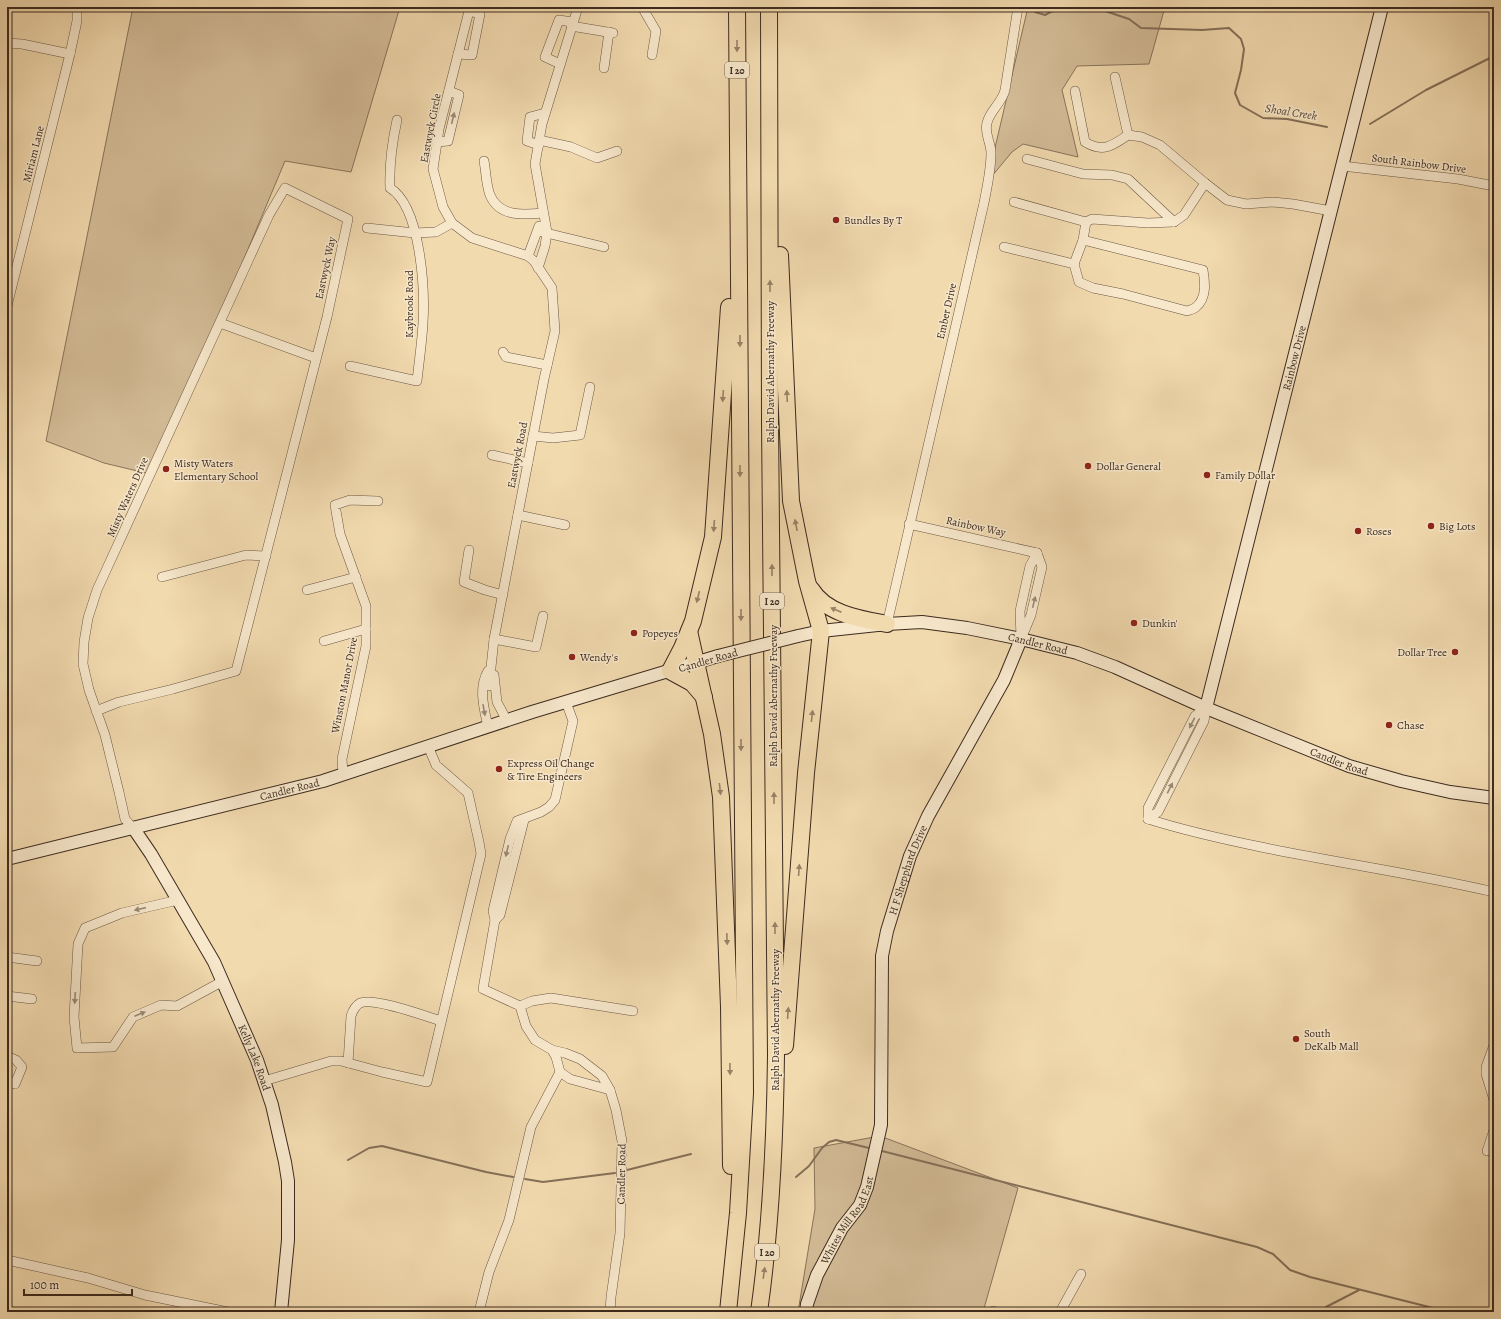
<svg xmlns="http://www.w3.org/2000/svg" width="1501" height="1319" font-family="Alegreya,serif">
  <rect width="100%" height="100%" fill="#f2daaf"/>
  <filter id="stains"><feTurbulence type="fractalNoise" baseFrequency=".005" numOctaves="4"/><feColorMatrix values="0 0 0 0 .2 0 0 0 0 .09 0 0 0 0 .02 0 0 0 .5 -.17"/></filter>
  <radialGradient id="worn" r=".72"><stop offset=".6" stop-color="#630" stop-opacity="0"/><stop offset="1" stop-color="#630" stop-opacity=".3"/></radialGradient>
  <g fill="#d3bc97" stroke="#88745b">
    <polygon points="133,7 400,7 351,172 285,161 220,316 150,474 104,463 46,441"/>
    <polygon points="1028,7 1165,7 1149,64 1077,66 1062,90 1078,157 1023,144 1012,152 987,182"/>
    <polygon points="880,1136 1018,1188 983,1312 798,1312 815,1209 814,1148"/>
  </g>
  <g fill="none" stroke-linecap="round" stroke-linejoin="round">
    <g stroke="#847058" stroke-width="2">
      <polyline points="1032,7 1035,12 1045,15 1060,7"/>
      <polyline points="1093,7 1129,19 1141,28 1202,30 1229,28 1241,39 1244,49 1241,70 1235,93 1240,105 1263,118 1287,119 1327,127"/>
      <polyline points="1370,124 1426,90 1494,56"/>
      <polyline points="882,1151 1257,1247 1273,1254 1290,1270 1310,1277 1449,1312"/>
      <polyline points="348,1160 369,1148 382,1146 486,1172 513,1177"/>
      <polyline points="627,1170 691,1154"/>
      <polyline points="796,1177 809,1166 822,1148 829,1142 836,1140 869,1148"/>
      <polyline points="525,1179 543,1182 615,1173"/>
      <polyline points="1322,1312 1326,1307 1359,1290"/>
    </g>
    <g stroke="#6a5743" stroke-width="10">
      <g id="street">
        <polyline points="470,7 439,129 433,169 443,207 452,223 472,238 528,256 534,261 552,288 555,331 544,379 494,639 489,686"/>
        <polyline points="642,7 656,31 652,55"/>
        <polyline points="571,26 613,33"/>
        <polyline points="7,43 22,44 70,54"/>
        <polyline points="458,54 472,55 480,14 469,11"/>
        <polyline points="560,64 545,57 559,20 572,22"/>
        <polyline points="604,68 609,32"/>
        <polyline points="1115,77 1128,135"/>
        <path d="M 1075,91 L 1085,142 C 1103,153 1112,146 1128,135 L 1142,137 L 1160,145 L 1205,183 L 1227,200 L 1246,204 L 1273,202 L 1293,204 L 1331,211"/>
        <polyline points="539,140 571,147 597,158 617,151"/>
        <polyline points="437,142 448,141 459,95 449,91"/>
        <polyline points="539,145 527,141 530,117 545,113"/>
        <polyline points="1027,159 1083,174 1112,175 1128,179 1174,222"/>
        <path d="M 484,161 C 486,171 486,185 490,195 C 499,217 523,215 543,213"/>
        <polyline points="1342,166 1458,179 1494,186"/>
        <polyline points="1014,202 1086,222"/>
        <polyline points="367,228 415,233 436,232 452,223"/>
        <polyline points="538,231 604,247"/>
        <path d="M 1004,247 L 1074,264 L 1079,282 L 1093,288 L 1123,294 L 1187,311 C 1190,310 1194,309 1196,307 C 1207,298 1205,282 1203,270 L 1083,240"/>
        <polyline points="528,256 539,226"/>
        <polyline points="1074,264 1083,240 1086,222 1092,219 1148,223 1174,222 1184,215 1205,183"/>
        <polyline points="538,268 545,246 547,232 535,164 542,124 578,7"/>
        <polyline points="7,306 70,54 77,21 77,7"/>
        <polyline points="220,323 316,358"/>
        <polyline points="503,352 506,357 547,365"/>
        <path d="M 350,366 L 417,381 C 419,362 422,342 423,323 C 425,290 421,207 390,188 C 389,164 392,143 397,120"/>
        <polyline points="533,436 553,438 580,435 590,387"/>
        <polyline points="492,455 528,463"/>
        <polyline points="518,515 565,525"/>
        <polyline points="909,524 1037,553"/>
        <polyline points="469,550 464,582 485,590 503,595"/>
        <polyline points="162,577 246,555 266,556"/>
        <polyline points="307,590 356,577"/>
        <path d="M 887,624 L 984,203 C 987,187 991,170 991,153 C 991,142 984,134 987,123 C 990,110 1002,103 1005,90 L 1018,7"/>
        <polyline points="1021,637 1020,611 1030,566 1037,553"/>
        <polyline points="494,639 536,647 543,616"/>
        <polyline points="1021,639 1031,615 1042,567 1037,553"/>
        <polyline points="324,641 366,629"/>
        <polyline points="494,675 497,702 507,721"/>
        <polyline points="566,702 573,721 555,800 549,807 541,812 517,821 510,839 493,911 495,920 483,989 520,1006 526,1026 535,1040 552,1050 556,1057 560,1072 570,1079 610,1090"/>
        <polyline points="96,711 119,702 173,689 236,671 327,317 348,219 285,188 269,215 97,590 88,618 84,642 83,664 89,690 105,735 119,792 125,819 134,829"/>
        <path d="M 488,727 C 484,708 478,688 488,671"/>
        <polyline points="343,774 342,759 366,646 366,606 340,534 335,505 350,500 378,501"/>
        <path d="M 1148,819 C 1186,831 1222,839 1261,847 C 1338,863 1417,874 1494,892"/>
        <polyline points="1148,819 1148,808 1195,716 1206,708"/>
        <polyline points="1148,819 1158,812 1204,721 1206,708"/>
        <polyline points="178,900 122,913 85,928 78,944 74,1017 77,1048 113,1047 133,1017 161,1005 177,1006 223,981"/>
        <polyline points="495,920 500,915 524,820"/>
        <polyline points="7,957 37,961"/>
        <polyline points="7,996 32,999"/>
        <polyline points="520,1006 532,1001 551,998 633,1011"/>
        <polyline points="1494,1045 1486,1067 1486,1074 1494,1100"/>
        <polyline points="552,1050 565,1053 580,1059 602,1076 610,1090 616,1110 622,1141 620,1233 611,1297 610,1312"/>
        <polyline points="7,1056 16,1060 22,1067 15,1084 7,1081"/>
        <path d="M 348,1063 L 351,1016 C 353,1010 355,1006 360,1003 C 373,997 425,1016 441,1021"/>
        <polyline points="264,1081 331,1061 341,1061 382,1072 427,1082 481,854 479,842 468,793 436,765 428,746"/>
        <polyline points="1487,1151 1494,1130"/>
        <polyline points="7,1260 88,1278 145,1295 228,1312"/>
        <polyline points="993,1311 997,1312"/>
        <polyline points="479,1312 489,1272 509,1220 531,1127 560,1072"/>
        <polyline points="1060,1312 1081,1274"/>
      </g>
    </g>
    <g stroke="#3d2b1f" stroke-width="14">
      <g id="secondary">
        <path id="s1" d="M 798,636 L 821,631 L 887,624 L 922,622 L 967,628 L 1021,639 L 1077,653 L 1115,667 L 1206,708 L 1349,766 L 1401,781 L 1450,792 L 1494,798"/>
        <path id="s2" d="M 1206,708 L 1382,7"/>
        <path id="s3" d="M 134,829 L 151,854 L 214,962 L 257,1060 L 272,1105 L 285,1162 L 288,1181 L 288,1240 L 281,1312"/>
        <path id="s4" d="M 7,859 L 323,781 L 532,712 L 718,656"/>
        <path id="s5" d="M 806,1312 L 807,1304 L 817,1275 L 842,1228 L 860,1205 L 867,1187 L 881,1125 L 882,956 L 887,931 L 910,856 L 928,816 L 1004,680 L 1021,639"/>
      </g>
    </g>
    <g stroke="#3d2b1f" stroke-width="18">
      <g id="highway">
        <polyline points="780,255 791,501 807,581 821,631 806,773 785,1046"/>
        <path d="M 811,589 C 826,614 860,619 887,624"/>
        <polyline points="689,631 712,734 721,797 729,1007 731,1166"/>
        <polyline points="704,697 692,683 670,671 682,648 693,621 713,537 729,307"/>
        <polyline points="728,1312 738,1213 745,1093 737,7"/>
        <path d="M 759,1312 C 771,1227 775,1141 776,1055 L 770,423 L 769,7"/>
      </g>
    </g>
    <use href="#street" stroke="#f7e7cb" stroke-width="9"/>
    <use href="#secondary" stroke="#f7e7cb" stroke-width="12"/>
    <use href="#highway" stroke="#f2daaf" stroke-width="16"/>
    <g stroke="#3d2b1f" stroke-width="14" stroke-linecap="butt">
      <polyline id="secondary-bridge" points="718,656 798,636"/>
    </g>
    <use href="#secondary-bridge" stroke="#f7e7cb" stroke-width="12"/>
  </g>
  <defs><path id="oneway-solid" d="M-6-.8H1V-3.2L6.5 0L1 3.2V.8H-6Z"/></defs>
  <g fill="#988267">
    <use href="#oneway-solid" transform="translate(737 46) rotate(90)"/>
    <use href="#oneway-solid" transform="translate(770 286) rotate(-90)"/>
    <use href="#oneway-solid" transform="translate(740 341) rotate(90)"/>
    <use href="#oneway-solid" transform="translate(723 396) rotate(94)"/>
    <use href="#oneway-solid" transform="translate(787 396) rotate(-93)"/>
    <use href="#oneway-solid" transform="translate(740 471) rotate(90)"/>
    <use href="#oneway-solid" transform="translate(796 525) rotate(-101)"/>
    <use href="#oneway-solid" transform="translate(714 526) rotate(94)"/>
    <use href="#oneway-solid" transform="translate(772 570) rotate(-90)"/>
    <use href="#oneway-solid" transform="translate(698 597) rotate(104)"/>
    <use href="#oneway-solid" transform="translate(836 610) rotate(-157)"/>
    <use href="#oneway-solid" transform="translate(741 615) rotate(90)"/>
    <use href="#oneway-solid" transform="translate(812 716) rotate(-84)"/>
    <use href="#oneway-solid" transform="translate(741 745) rotate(90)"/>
    <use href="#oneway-solid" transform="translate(720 789) rotate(84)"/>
    <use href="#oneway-solid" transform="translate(774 798) rotate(-90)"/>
    <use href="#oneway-solid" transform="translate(799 870) rotate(-86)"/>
    <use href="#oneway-solid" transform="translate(775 928) rotate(-90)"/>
    <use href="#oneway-solid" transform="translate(727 939) rotate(88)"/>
    <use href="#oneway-solid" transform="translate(788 1013) rotate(-86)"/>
    <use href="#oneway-solid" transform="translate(730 1069) rotate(89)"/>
    <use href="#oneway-solid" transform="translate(764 1273) rotate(-82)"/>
  </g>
  <g fill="#9a8975">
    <use href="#oneway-solid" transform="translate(453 118) rotate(-77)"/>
    <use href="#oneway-solid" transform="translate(1034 602) rotate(-77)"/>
    <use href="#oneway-solid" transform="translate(484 710) rotate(80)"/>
    <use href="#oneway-solid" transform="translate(1192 723) rotate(117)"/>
    <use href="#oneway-solid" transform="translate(1170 788) rotate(-63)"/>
    <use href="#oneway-solid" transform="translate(507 851) rotate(103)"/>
    <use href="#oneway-solid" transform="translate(140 909) rotate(167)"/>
    <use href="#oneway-solid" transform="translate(75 998) rotate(93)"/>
    <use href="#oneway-solid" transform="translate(140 1014) rotate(-23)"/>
  </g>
  <g fill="#8f2418" stroke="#f7e7cb" stroke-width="1.5">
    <circle cx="836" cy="220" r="4"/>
    <circle cx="1088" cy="466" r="4"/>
    <circle cx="166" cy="469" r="4"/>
    <circle cx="1207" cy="475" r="4"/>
    <circle cx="1431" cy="526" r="4"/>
    <circle cx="1358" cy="531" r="4"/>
    <circle cx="1134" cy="623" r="4"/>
    <circle cx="634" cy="633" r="4"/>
    <circle cx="1455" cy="652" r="4"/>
    <circle cx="572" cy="657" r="4"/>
    <circle cx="1389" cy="725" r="4"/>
    <circle cx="499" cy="769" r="4"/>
    <circle cx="1296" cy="1039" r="4"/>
  </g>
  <g text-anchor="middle" stroke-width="3" stroke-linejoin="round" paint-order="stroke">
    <g fill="#f7e7cb" stroke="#756353" stroke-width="1">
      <rect x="725" y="62" width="24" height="16" rx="3"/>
      <rect x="760" y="593" width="24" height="16" rx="3"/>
      <rect x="755" y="1244" width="24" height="16" rx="3"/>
    </g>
    <g font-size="10" font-weight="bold" fill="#3d2b1f">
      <text x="737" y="74">I 20</text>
      <text x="772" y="605">I 20</text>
      <text x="767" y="1256">I 20</text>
    </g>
    <g font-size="11" fill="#3d2b1f" stroke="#f7e7cb">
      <text transform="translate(430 128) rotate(-79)" y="4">Eastwyck Circle</text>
      <text transform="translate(33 154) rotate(-76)" y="4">Miriam Lane</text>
      <text transform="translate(1419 163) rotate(7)" y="4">South Rainbow Drive</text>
      <text transform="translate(325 268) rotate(-78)" y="4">Eastwyck Way</text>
      <text transform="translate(409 304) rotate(-90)" y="4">Kaybrook Road</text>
      <text transform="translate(946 311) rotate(-77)" y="4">Ember Drive</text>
      <text dy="4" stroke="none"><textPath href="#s2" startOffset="361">Rainbow Drive</textPath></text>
      <text transform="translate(770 372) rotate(-90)" y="4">Ralph David Abernathy Freeway</text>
      <text transform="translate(517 455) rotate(-79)" y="4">Eastwyck Road</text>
      <text transform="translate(127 497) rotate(-66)" y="4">Misty Waters Drive</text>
      <text transform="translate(976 526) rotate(12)" y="4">Rainbow Way</text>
      <text dy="4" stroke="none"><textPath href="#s1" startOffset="243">Candler Road</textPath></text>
      <text transform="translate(708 660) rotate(-16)" y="4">Candler Road</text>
      <text transform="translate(344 685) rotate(-79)" y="4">Winston Manor Drive</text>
      <text transform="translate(773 696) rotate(-90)" y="4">Ralph David Abernathy Freeway</text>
      <text dy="4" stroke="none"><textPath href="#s1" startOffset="567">Candler Road</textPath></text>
      <text dy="4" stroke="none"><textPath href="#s4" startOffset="291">Candler Road</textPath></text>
      <text dy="4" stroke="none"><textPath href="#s5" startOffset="463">H F Shepphard Drive</textPath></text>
      <text transform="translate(775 1020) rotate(-90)" y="4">Ralph David Abernathy Freeway</text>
      <text dy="4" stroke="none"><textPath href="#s3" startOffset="259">Kelly Lake Road</textPath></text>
      <text transform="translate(621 1174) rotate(-89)" y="4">Candler Road</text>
      <text dy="4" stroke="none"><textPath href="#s5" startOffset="102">Whites Mill Road East</textPath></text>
    </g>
    <g font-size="11" fill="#3d2b1f" stroke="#f7e7cb" text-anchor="start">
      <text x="844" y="224">Bundles By T</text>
      <text x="174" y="467">Misty Waters<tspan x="174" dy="13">Elementary School</tspan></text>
      <text x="1096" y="470">Dollar General</text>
      <text x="1215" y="479">Family Dollar</text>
      <text x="1439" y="530">Big Lots</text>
      <text x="1366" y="535">Roses</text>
      <text x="1142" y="627">Dunkin'</text>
      <text x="642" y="637">Popeyes</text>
      <text x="1447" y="656" text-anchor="end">Dollar Tree</text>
      <text x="580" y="661">Wendy's</text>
      <text x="1397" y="729">Chase</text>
      <text x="507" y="767">Express Oil Change<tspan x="507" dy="13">&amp; Tire Engineers</tspan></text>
      <text x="1304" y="1037">South<tspan x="1304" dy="13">DeKalb Mall</tspan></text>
    </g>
    <g font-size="12" font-style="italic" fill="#5b4837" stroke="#f7e7cb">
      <text transform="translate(1291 112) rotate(9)" y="4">Shoal Creek</text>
    </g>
  </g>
  <rect width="1501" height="1319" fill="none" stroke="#f2daaf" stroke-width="24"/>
  <rect x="8" y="8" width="1485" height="1303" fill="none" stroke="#3d2b1f" stroke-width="2"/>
  <rect x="12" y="12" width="1477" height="1295" fill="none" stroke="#3d2b1f"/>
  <path d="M24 1289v6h108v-6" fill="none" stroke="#3d2b1f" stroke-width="2"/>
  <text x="30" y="1289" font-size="12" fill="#3d2b1f" stroke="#f7e7cb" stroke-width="3" paint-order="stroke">100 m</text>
  <rect width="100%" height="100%" filter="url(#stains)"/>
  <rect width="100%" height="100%" fill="url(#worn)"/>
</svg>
